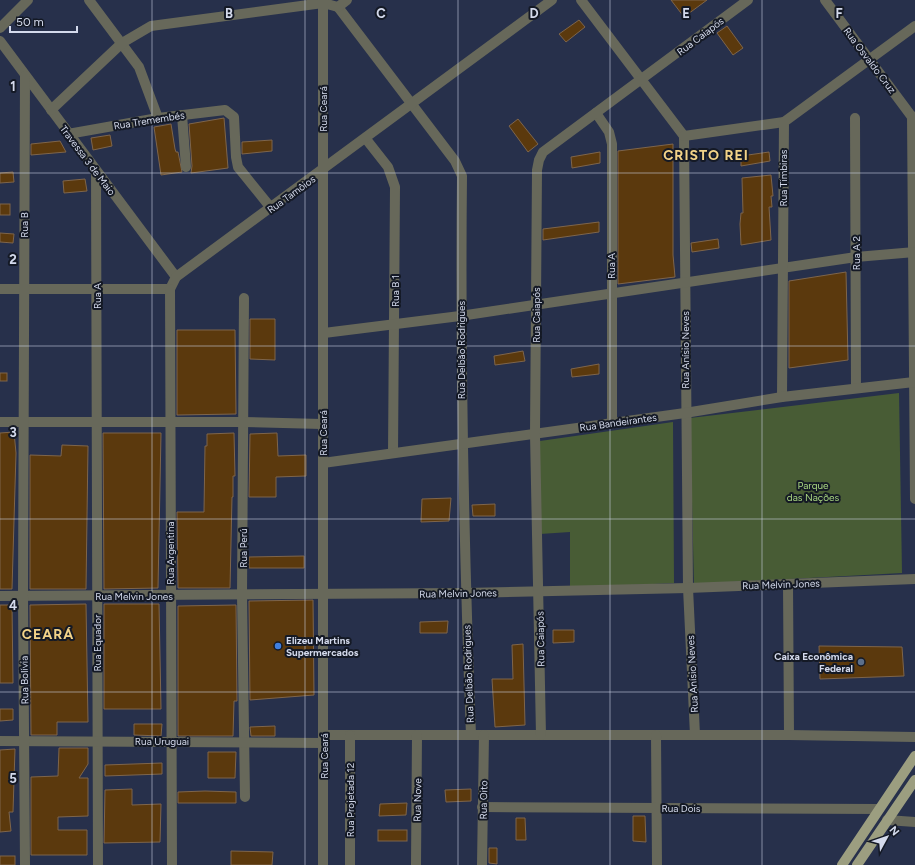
<svg xmlns="http://www.w3.org/2000/svg" width="915" height="865" font-family="Figtree,sans-serif">
  <rect width="100%" height="100%" fill="#27304b"/>
  <g fill="#485c35">
    <polygon points="899,393 902,573 694,584 690,418"/>
    <polygon points="673,422 674,583 570,588 570,532 540,534 540,441"/>
  </g>
  <g fill="#5b390d" stroke="#7e654b">
    <polygon points="671,0 707,0 684,17"/>
    <polygon points="579,20 585,27 566,42 559,34"/>
    <polygon points="727,26 743,48 733,55 717,33"/>
    <polygon points="224,118 228,168 191,173 192,166 189,124"/>
    <polygon points="518,119 538,144 528,152 509,126"/>
    <polygon points="171,124 175,149 176,152 178,152 182,172 161,175 154,127"/>
    <polygon points="110,135 112,146 93,150 91,138"/>
    <polygon points="272,140 272,151 242,154 242,142"/>
    <polygon points="60,141 66,152 31,155 31,144"/>
    <polygon points="673,144 673,255 675,277 618,284 618,151"/>
    <polygon points="600,152 600,163 572,168 571,157"/>
    <polygon points="769,152 770,161 741,166 741,156"/>
    <polygon points="13,172 14,182 0,183 0,173"/>
    <polygon points="771,175 773,196 771,196 772,207 769,207 771,240 741,245 740,224 741,213 743,213 742,178"/>
    <polygon points="85,179 87,191 64,193 63,181"/>
    <rect x="0" y="204" width="10" height="11"/>
    <polygon points="599,222 599,232 543,240 543,229"/>
    <polygon points="0,233 14,234 13,243 0,242"/>
    <polygon points="718,239 719,248 692,252 691,243"/>
    <polygon points="846,272 848,360 789,368 789,281"/>
    <polygon points="250,319 275,319 275,360 250,359"/>
    <polygon points="177,330 235,330 236,414 177,415"/>
    <polygon points="523,351 525,361 495,365 494,356"/>
    <polygon points="599,364 599,374 572,377 571,369"/>
    <rect x="0" y="373" width="7" height="8"/>
    <polygon points="14,432 16,453 12,589 0,589 0,433"/>
    <polygon points="103,433 161,433 158,588 104,589"/>
    <polygon points="234,433 235,476 233,476 233,497 232,497 230,588 178,588 177,512 204,512 205,446 207,446 207,434"/>
    <polygon points="277,433 278,456 306,455 306,476 276,477 276,497 249,497 250,434"/>
    <polygon points="62,445 88,446 86,589 30,589 30,455 61,456"/>
    <polygon points="451,498 449,521 421,522 422,499"/>
    <polygon points="495,504 495,516 473,516 472,505"/>
    <polygon points="304,556 304,568 249,568 249,557"/>
    <polygon points="313,600 314,695 250,700 249,601"/>
    <polygon points="86,604 88,722 57,722 57,735 31,735 30,605"/>
    <polygon points="104,604 159,604 161,709 104,709"/>
    <polygon points="0,605 12,605 13,683 0,683"/>
    <polygon points="236,605 237,701 234,701 233,736 178,736 178,606"/>
    <polygon points="448,621 447,633 420,633 420,622"/>
    <polygon points="553,630 574,630 574,642 553,643"/>
    <polygon points="523,644 525,725 495,727 492,679 513,679 512,645"/>
    <polygon points="819,646 902,647 904,676 820,679"/>
    <polygon points="0,709 13,709 13,720 0,721"/>
    <polygon points="134,724 162,724 161,736 134,735"/>
    <polygon points="275,726 275,736 251,736 250,727"/>
    <polygon points="59,748 88,748 88,764 79,778 88,778 88,816 58,817 58,830 87,830 87,855 31,855 31,777 58,776"/>
    <polygon points="15,749 13,812 9,812 11,831 0,832 0,750"/>
    <polygon points="208,752 236,752 235,778 208,778"/>
    <polygon points="162,763 162,774 105,776 105,765"/>
    <polygon points="132,789 132,805 161,804 160,842 104,843 105,790"/>
    <polygon points="471,789 471,801 446,802 445,790"/>
    <polygon points="205,791 236,792 236,803 178,803 178,792"/>
    <polygon points="407,803 406,815 379,816 380,804"/>
    <polygon points="633,816 645,816 646,842 633,841"/>
    <polygon points="516,818 525,818 526,840 516,840"/>
    <rect x="378" y="830" width="29" height="11"/>
    <polygon points="489,848 497,848 497,864 489,863"/>
    <polygon points="231,851 273,852 272,865 231,865"/>
    <rect x="0" y="856" width="15" height="9"/>
  </g>
  <g fill="none" stroke-linecap="round" stroke-linejoin="round">
    <g stroke="#67685a" stroke-width="10">
      <polyline points="89,0 139,67 158,118"/>
      <polyline points="581,0 684,136 688,588 695,735"/>
      <polyline points="825,0 915,121"/>
      <path d="M 338,7 L 455,161 L 462,176 C 460,363 464,549 471,735"/>
      <polyline points="0,28 28,0"/>
      <polyline points="0,41 176,277"/>
      <polyline points="51,110 122,43 151,26 323,3 338,7 347,0"/>
      <polyline points="596,113 609,132 612,144 612,423"/>
      <polyline points="182,115 186,167"/>
      <polyline points="912,116 915,499"/>
      <polyline points="855,118 856,388"/>
      <polyline points="68,134 158,118 225,110 234,117 236,157 238,167 271,208"/>
      <polyline points="684,136 784,122"/>
      <polyline points="366,139 388,167 395,187 393,453"/>
      <polyline points="96,171 98,865"/>
      <polyline points="0,289 170,289 176,277 552,0"/>
      <polyline points="170,289 172,865"/>
      <polyline points="244,298 242,595 245,797"/>
      <polyline points="324,333 460,316 856,257 915,252"/>
      <polyline points="782,397 784,122 915,26"/>
      <polyline points="0,422 243,422 322,424"/>
      <polyline points="323,463 685,413 782,397 914,382"/>
      <polyline points="788,584 789,735"/>
      <polyline points="0,596 465,593 688,588 915,579"/>
      <polyline points="324,735 789,735 915,737"/>
      <polyline points="541,735 535,434 537,170 539,160 543,152 748,0"/>
      <polyline points="656,735 657,865"/>
      <polyline points="0,741 324,743"/>
      <polyline points="482,807 879,809"/>
      <polyline points="887,820 915,822"/>
      <polyline points="25,865 23,596 25,76"/>
      <polyline points="323,865 323,0"/>
      <polyline points="350,865 350,735"/>
      <polyline points="416,865 417,735"/>
      <polyline points="482,865 484,735"/>
    </g>
    <g stroke="#9c9e80" stroke-width="10">
      <polyline points="842,865 915,756"/>
      <polyline points="857,865 915,780"/>
    </g>
  </g>
  <path fill="none" stroke="#d4daec" stroke-width="1" stroke-opacity="0.55" d="M 152,0 L 152,865M 305,0 L 305,865M 458,0 L 458,865M 610,0 L 610,865M 762,0 L 762,865M 0,173 L 915,173M 0,346 L 915,346M 0,519 L 915,519M 0,692 L 915,692"/>
  <circle fill="#3f7fe0" stroke="#141925" stroke-width="1.5" cx="278" cy="646" r="4"/>
  <circle fill="#5c6f8a" stroke="#141925" stroke-width="1.5" cx="861" cy="662" r="4"/>
  <g text-anchor="middle" stroke-width="4" stroke-linejoin="round" paint-order="stroke">
    <g font-size="10" fill="#d4daec" stroke="#141925">
      <text transform="translate(700 36) rotate(-37)" y="4">Rua Caiapós</text>
      <text transform="translate(870 60) rotate(53)" y="4">Rua Osvaldo Cruz</text>
      <text transform="translate(323 109) rotate(-90)" y="4">Rua Ceará</text>
      <text transform="translate(149 120) rotate(-9)" y="4">Rua Tremembés</text>
      <text transform="translate(88 160) rotate(53)" y="4">Travessa 3 de Maio</text>
      <text transform="translate(783 178) rotate(-90)" y="4">Rua Timbiras</text>
      <text transform="translate(291 194) rotate(-36)" y="4">Rua Tamôios</text>
      <text transform="translate(24 225) rotate(-90)" y="4">Rua B</text>
      <text transform="translate(856 253) rotate(-90)" y="4">Rua A 2</text>
      <text transform="translate(611 266) rotate(-90)" y="4">Rua A</text>
      <text transform="translate(395 291) rotate(-90)" y="4">Rua B 1</text>
      <text transform="translate(97 296) rotate(-90)" y="4">Rua A</text>
      <text transform="translate(536 315) rotate(-90)" y="4">Rua Caiapós</text>
      <text transform="translate(461 350) rotate(-90)" y="4">Rua Delbão Rodrigues</text>
      <text transform="translate(685 350) rotate(-90)" y="4">Rua Anísio Neves</text>
      <text transform="translate(618 422) rotate(-8)" y="4">Rua Bandeirantes</text>
      <text transform="translate(323 433) rotate(-90)" y="4">Rua Ceará</text>
      <text transform="translate(243 548) rotate(-90)" y="4">Rua Perú</text>
      <text transform="translate(170 553) rotate(-90)" y="4">Rua Argentina</text>
      <text transform="translate(781 584) rotate(-2)" y="4">Rua Melvin Jones</text>
      <text transform="translate(458 593) rotate(-1)" y="4">Rua Melvin Jones</text>
      <text x="134" y="600">Rua Melvin Jones</text>
      <text transform="translate(540 639) rotate(-91)" y="4">Rua Caiapós</text>
      <text transform="translate(97 643) rotate(-90)" y="4">Rua Equador</text>
      <text transform="translate(468 674) rotate(-92)" y="4">Rua Delbão Rodrigues</text>
      <text transform="translate(692 674) rotate(-93)" y="4">Rua Anísio Neves</text>
      <text transform="translate(24 680) rotate(-91)" y="4">Rua Bolívia</text>
      <text x="162" y="745">Rua Uruguai</text>
      <text transform="translate(324 756) rotate(-90)" y="4">Rua Ceará</text>
      <text transform="translate(350 800) rotate(-90)" y="4">Rua Projetada 12</text>
      <text transform="translate(417 800) rotate(-89)" y="4">Rua Nove</text>
      <text transform="translate(483 800) rotate(-89)" y="4">Rua Oito</text>
      <text x="681" y="812">Rua Dois</text>
    </g>
    <g font-size="10" fill="#aad781" stroke="#141925">
      <text x="813" y="489">Parque<tspan x="813" dy="12">das Nações</tspan></text>
    </g>
    <g font-size="10" font-weight="bold" fill="#d4daec" stroke="#141925" text-anchor="start">
      <text x="286" y="644">Elizeu Martins<tspan x="286" dy="12">Supermercados</tspan></text>
      <text x="853" y="660" text-anchor="end">Caixa Econômica<tspan x="853" dy="12">Federal</tspan></text>
    </g>
    <g font-size="14" font-weight="bold" letter-spacing="1" fill="#f3d388" stroke="#141925">
      <text x="706" y="160">CRISTO REI</text>
      <text x="48" y="639">CEARÁ</text>
    </g>
  </g>
  <g font-size="13" text-anchor="middle" font-weight="bold" fill="#d4daec" stroke="#141925" stroke-width="4" stroke-linejoin="round" paint-order="stroke">
    <text x="229" y="18">B</text>
    <text x="381" y="18">C</text>
    <text x="534" y="18">D</text>
    <text x="686" y="18">E</text>
    <text x="839" y="18">F</text>
    <text x="13" y="91">1</text>
    <text x="13" y="264">2</text>
    <text x="13" y="437">3</text>
    <text x="13" y="610">4</text>
    <text x="13" y="783">5</text>
  </g>
  <g transform="translate(887 837) rotate(50)" stroke="#141925" stroke-width="3" paint-order="stroke">
  <path d="M0-3L7 15L0 10L-7 15Z" fill="#d4daec"/>
  <text y="-6" font-size="11" font-weight="bold" text-anchor="middle" fill="#d4daec">N</text>
  </g>
  <path d="M10 26v6h67v-6" fill="none" stroke="#d4daec" stroke-width="2"/>
  <text x="16" y="26" font-size="12" fill="#d4daec" stroke="#141925" stroke-width="3" paint-order="stroke">50 m</text>
</svg>
